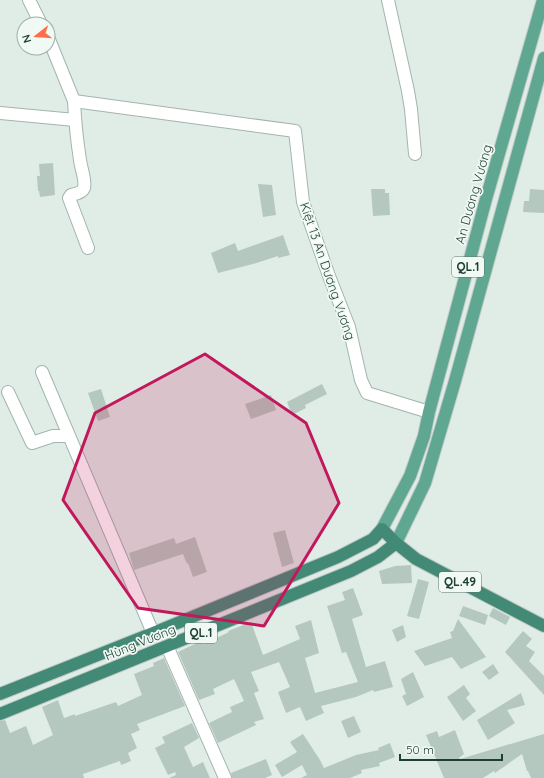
<svg xmlns="http://www.w3.org/2000/svg" width="544" height="778" font-family="Quicksand,sans-serif">
  <rect width="100%" height="100%" fill="#e0ede6"/>
  <g fill="#b5c8bf">
    <polygon points="53,163 55,195 40,197 39,191 38,191 37,176 40,176 39,164"/>
    <polygon points="258,184 272,185 276,215 263,217"/>
    <polygon points="371,189 385,189 385,193 389,193 390,215 373,216"/>
    <polygon points="530,189 544,190 544,213 523,212 524,201 529,201"/>
    <polygon points="283,235 290,255 278,258 278,256 253,264 218,273 211,253 235,243 238,251"/>
    <polygon points="322,384 327,394 305,405 306,408 292,415 287,402"/>
    <polygon points="101,389 110,417 98,421 88,393"/>
    <polygon points="271,395 276,410 251,419 245,404"/>
    <polygon points="285,530 294,563 282,567 273,533"/>
    <polygon points="195,537 207,572 193,577 188,563 187,564 183,554 134,570 129,553 174,538 176,544"/>
    <polygon points="411,565 412,583 382,584 379,571 395,566"/>
    <polygon points="418,579 429,582 419,619 407,616"/>
    <polygon points="353,588 363,615 352,619 366,667 385,661 393,687 374,692 373,690 356,697 321,706 324,713 306,721 300,707 286,713 278,692 290,687 279,662 251,672 259,691 254,693 264,719 254,722 256,725 218,743 209,723 232,712 230,707 244,701 234,679 213,689 215,694 199,700 178,652 203,640 204,644 229,632 228,631 251,622 263,655 300,639 295,626 311,620 319,653 305,658 315,693 358,682 346,652 342,653 327,606 345,600 342,592"/>
    <polygon points="463,606 488,615 485,625 459,616"/>
    <polygon points="493,608 510,617 506,625 489,616"/>
    <polygon points="458,619 486,657 461,669 452,657 425,666 414,651 452,638 450,632 453,631"/>
    <polygon points="403,625 406,637 397,642 392,630"/>
    <polygon points="523,631 532,639 526,646 535,652 529,661 544,676 544,695 505,652"/>
    <polygon points="164,658 185,706 137,724 140,730 131,734 137,748 128,753 131,761 121,765 120,761 83,774 84,778 0,778 0,721 5,720 10,733 26,726 33,745 53,735 42,707 58,700 64,718 75,714 75,716 116,702 118,706 142,695 134,674 154,666 153,663"/>
    <polygon points="493,664 499,673 489,680 482,672"/>
    <polygon points="413,672 424,697 407,706 402,696 406,694 401,679"/>
    <polygon points="464,685 470,694 466,698 476,711 463,721 447,697"/>
    <polygon points="521,693 525,705 507,710 515,723 488,740 477,720"/>
    <polygon points="354,716 361,732 348,738 341,721"/>
    <polygon points="192,723 199,738 184,747 193,767 203,762 210,778 169,778 176,775 175,772 168,775 155,748 165,743 162,737"/>
    <polygon points="455,730 464,754 459,758 460,759 544,734 544,778 531,778 528,771 527,771 522,754 495,773 494,771 483,778 444,778 426,735 437,731 439,737"/>
    <polygon points="303,734 320,760 324,768 356,755 379,750 378,748 390,743 395,757 379,763 380,766 361,770 362,773 350,778 301,778 307,775 302,765 282,777 275,765 297,752 290,742"/>
    <polygon points="266,759 272,775 265,778 232,778 231,773"/>
  </g>
  <g fill="none" stroke-linecap="round" stroke-linejoin="round">
    <g stroke="#a2b5ad" stroke-width="14">
      <g id="minor">
        <polyline points="29,0 41,24"/>
        <polyline points="388,0 408,91 411,109 415,154"/>
        <polyline points="48,37 74,101"/>
        <polyline points="0,113 75,120"/>
        <path d="M 88,248 L 69,198 L 71,195 C 75,194 82,193 84,188 C 86,179 81,169 80,160 C 77,141 75,121 74,101 L 295,131 L 303,202 L 329,276 L 349,327 L 361,380 L 367,393 L 429,412"/>
        <polyline points="42,372 153,633"/>
        <polyline points="8,392 32,443 53,436 69,436"/>
        <polyline points="167,646 225,778"/>
      </g>
    </g>
    <g stroke="#c0c9c6" stroke-width="14">
      <g id="primary">
        <polyline points="382,529 410,476 424,436 429,412 486,199 543,0"/>
        <polyline points="396,543 425,483 455,381 544,58"/>
      </g>
    </g>
    <g stroke="#c0c9c6" stroke-width="14">
      <g id="trunk">
        <polyline points="0,694 153,633 338,557 373,539 382,529 396,543 416,559 544,626"/>
        <polyline points="0,714 351,571 378,557 396,543"/>
      </g>
    </g>
    <use href="#minor" stroke="#fff" stroke-width="12"/>
    <use href="#primary" stroke="#5fa791" stroke-width="12"/>
    <use href="#trunk" stroke="#438a76" stroke-width="12"/>
  </g>
  <path fill="#c2185b" fill-opacity="0.2" stroke="#c2185b" stroke-width="3" stroke-linejoin="round" d="M 205,354 L 306,423 L 339,503 L 264,626 L 138,608 L 63,500 L 95,413 Z"/>
  <g text-anchor="middle" stroke-width="3.5" stroke-linejoin="round" paint-order="stroke">
    <g fill="#f0f9f4" stroke="#5d776e" stroke-width="1">
      <rect x="452" y="257" width="32" height="20" rx="3"/>
      <rect x="439" y="572" width="42" height="20" rx="3"/>
      <rect x="185" y="623" width="32" height="20" rx="3"/>
    </g>
    <g font-size="12" font-weight="bold" fill="#1e3f34">
      <text x="468" y="271">QL.1</text>
      <text x="460" y="586">QL.49</text>
      <text x="201" y="637">QL.1</text>
    </g>
    <g font-size="13" fill="#1e3f34" stroke="#f0f9f4">
      <text transform="translate(473 194) rotate(-74)" y="5">An Dương Vương</text>
      <text transform="translate(328 271) rotate(71)" y="5">Kiệt 13 An Dương Vương</text>
      <text transform="translate(140 642) rotate(-22)" y="5">Hùng Vương</text>
    </g>
  </g>
  <g transform="translate(36 36) rotate(253)"><circle r="19" fill="#f0f9f4" stroke="#9cafa7"/>
  <path d="M0-3L7 15L0 10L-7 15Z" fill="#ff6e4b"/>
  <text y="-6" font-size="11" font-weight="bold" text-anchor="middle" fill="#1e3f34">N</text>
  </g>
  <path d="M400 754v6h102v-6" fill="none" stroke="#1e3f34" stroke-width="2"/>
  <text x="406" y="754" font-size="12" fill="#1e3f34" stroke="#f0f9f4" stroke-width="3" paint-order="stroke">50 m</text>
</svg>
